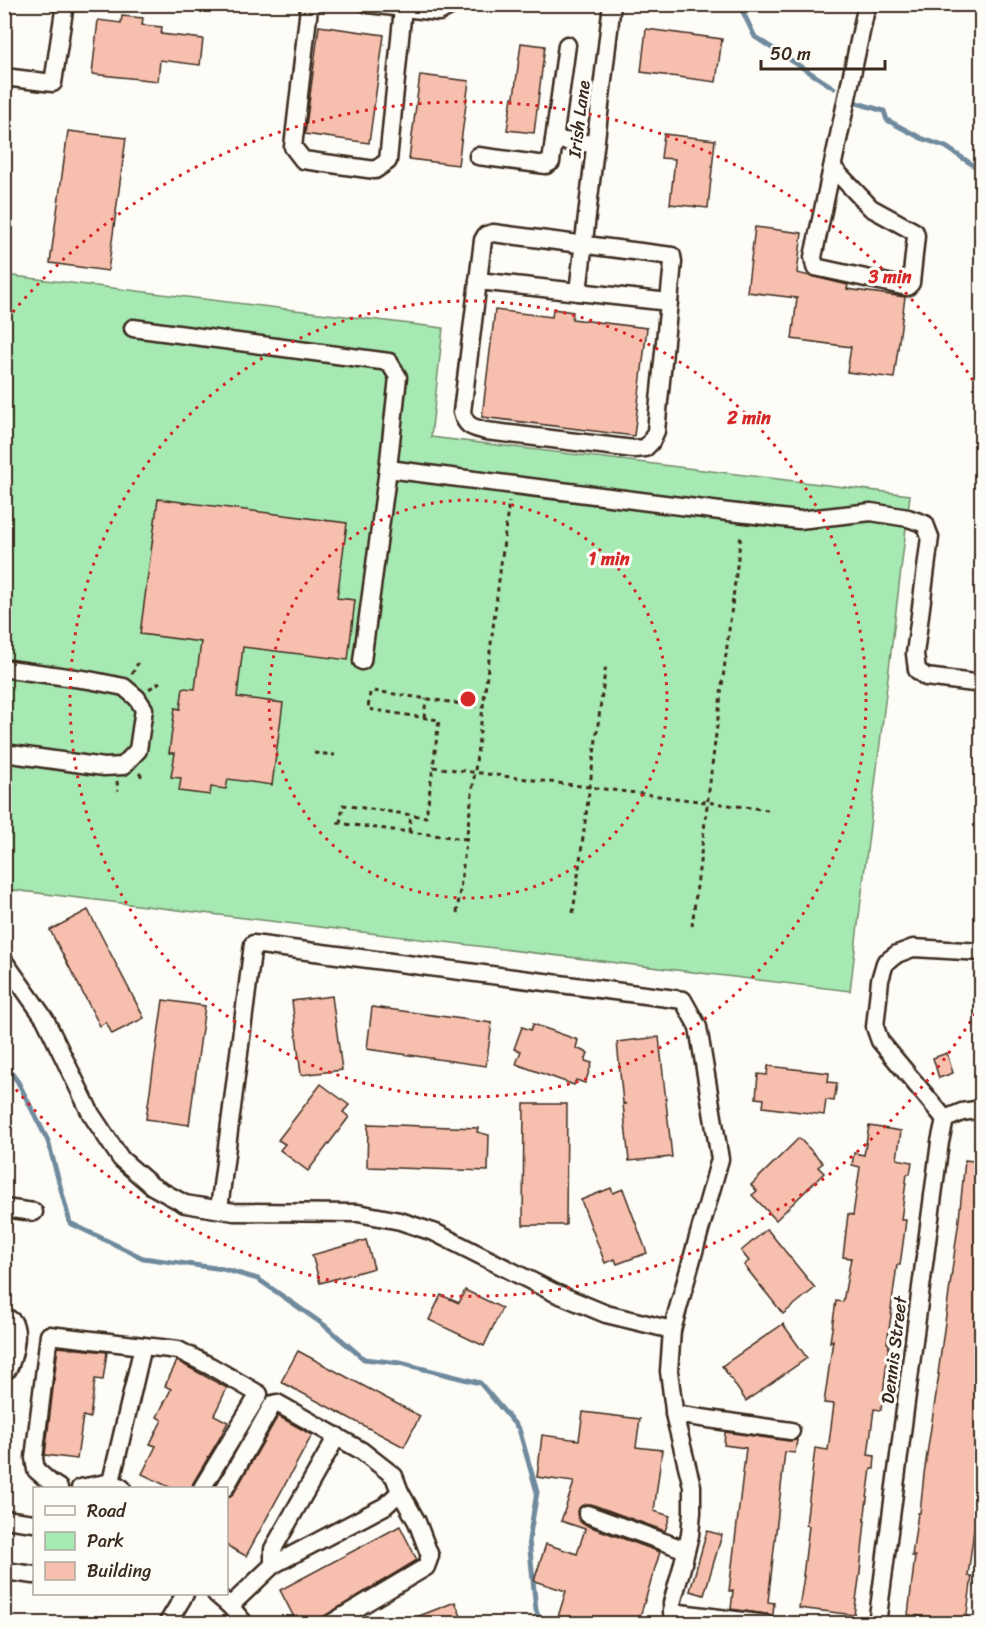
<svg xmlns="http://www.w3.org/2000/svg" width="986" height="1628" font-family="Sriracha,sans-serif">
  <rect width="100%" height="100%" fill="#fdfcf7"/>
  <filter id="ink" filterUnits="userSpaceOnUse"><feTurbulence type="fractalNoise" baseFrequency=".0167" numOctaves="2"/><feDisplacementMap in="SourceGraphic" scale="12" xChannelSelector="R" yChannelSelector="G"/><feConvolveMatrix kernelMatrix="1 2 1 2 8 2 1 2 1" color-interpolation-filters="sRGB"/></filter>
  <g filter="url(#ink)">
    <polygon fill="#a7e9b3" stroke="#718a68" stroke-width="1.5" points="5,275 443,328 431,437 910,495 850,991 5,889"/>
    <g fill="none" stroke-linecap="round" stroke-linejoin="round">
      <g stroke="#708a9d" stroke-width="5">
        <polyline points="739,4 755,37 834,88"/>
        <polyline points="857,103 884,111 887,120 921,138 946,147 982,171"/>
        <polyline points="4,1063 18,1082 48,1141 70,1223 143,1258 223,1269 258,1279 324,1325 364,1359 400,1363 480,1383 519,1429 537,1492 529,1540 536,1610 541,1624"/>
      </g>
    </g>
    <g fill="#f7bfad" stroke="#3b2a1e" stroke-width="1.5">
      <polygon points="122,16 143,18 142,25 162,27 161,34 203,39 200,65 160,60 158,81 92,74 98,20 121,23"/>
      <polygon points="319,26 384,35 369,143 305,134"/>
      <polygon points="646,29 722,39 716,82 641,72"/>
      <polygon points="521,43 545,46 534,133 507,130 512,97 514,97"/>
      <polygon points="420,75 469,81 458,165 409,159"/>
      <polygon points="68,131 126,138 108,271 50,263"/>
      <polygon points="664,134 715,140 708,208 670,204 675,159 661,158"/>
      <polygon points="755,227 802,233 797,273 848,285 847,289 905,297 894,378 847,372 851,347 792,339 797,298 747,292"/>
      <polygon points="553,309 573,312 572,319 647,328 634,436 482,417 495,310 552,317"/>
      <polygon points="158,499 347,523 337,598 355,600 348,660 243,647 237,697 283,703 272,785 228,779 226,789 211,787 210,795 179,791 181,778 171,777 175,753 169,753 175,708 180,709 183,688 195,689 201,642 140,634"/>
      <polygon points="88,910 144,1018 112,1034 106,1022 100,1026 50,930"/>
      <polygon points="332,996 342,1070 301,1075 292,1001"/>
      <polygon points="163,1000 205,1006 189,1125 146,1119"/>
      <polygon points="372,1007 492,1023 486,1066 367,1049"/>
      <polygon points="533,1024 578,1040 576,1048 588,1053 585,1061 592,1063 585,1083 576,1080 574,1085 516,1064 521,1051 514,1049 522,1027 531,1030"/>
      <polygon points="659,1037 672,1157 629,1161 623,1104 627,1104 623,1103 617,1042"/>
      <polygon points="947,1053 953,1073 939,1078 933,1058"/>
      <polygon points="768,1066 829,1073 828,1082 837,1083 834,1101 826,1100 824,1115 763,1107 764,1099 756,1098 758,1074 767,1075"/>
      <polygon points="321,1084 349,1105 343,1112 349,1117 308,1171 280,1150 285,1144 278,1140"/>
      <polygon points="524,1104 567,1104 566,1225 523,1225"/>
      <polygon points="368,1124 478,1128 477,1132 489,1135 488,1171 367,1167"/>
      <polygon points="869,1126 901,1131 897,1159 912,1162 910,1174 907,1174 901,1220 906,1220 904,1236 900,1265 897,1265 891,1309 892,1309 887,1343 889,1344 881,1410 874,1409 868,1455 875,1456 874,1469 871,1469 864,1521 865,1521 860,1572 854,1615 799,1608 804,1576 803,1576 809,1526 806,1525 815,1448 828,1450 834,1404 824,1403 833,1340 830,1342 836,1301 843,1302 851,1258 843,1257 848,1214 853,1215 860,1167 852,1165 854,1153 864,1155"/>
      <polygon points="799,1138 823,1163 818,1167 824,1173 776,1220 752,1195 757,1191 751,1185"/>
      <polygon points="965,1160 981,1162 981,1502 978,1502 971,1552 968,1576 972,1576 966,1621 908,1615 915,1556 912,1556 918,1513 920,1513 924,1474 939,1374 938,1374 959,1219"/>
      <polygon points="611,1188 613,1193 623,1189 647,1253 617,1264 615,1259 605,1263 581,1200"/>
      <polygon points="767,1229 815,1288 783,1314 744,1265 749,1261 741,1251"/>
      <polygon points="366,1240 374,1268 320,1283 312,1255"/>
      <polygon points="465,1290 502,1308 484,1346 429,1320 441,1295 459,1303"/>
      <polygon points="783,1324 807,1358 746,1401 722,1366"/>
      <polygon points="58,1347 107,1352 103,1380 95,1379 90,1418 83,1416 77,1459 45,1455"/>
      <polygon points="298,1351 420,1416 404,1447 281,1382"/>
      <polygon points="177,1361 227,1388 214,1415 228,1422 218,1441 193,1483 192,1488 171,1488 142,1474 156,1446 150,1444 162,1420 157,1417 171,1389 165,1386"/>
      <polygon points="583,1412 640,1419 636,1447 662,1450 654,1511 670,1516 665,1531 591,1504 586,1504 581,1506 577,1511 579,1520 583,1524 660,1552 638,1623 568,1623 557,1620 566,1591 534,1581 546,1544 577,1554 585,1529 561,1521 574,1482 537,1477 542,1435 579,1440"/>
      <polygon points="278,1416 312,1435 246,1556 226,1545 226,1499 234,1493"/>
      <polygon points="725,1432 789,1441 797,1440 795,1453 785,1452 768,1602 774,1603 773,1615 731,1609 733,1591 729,1591 746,1448 724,1445"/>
      <polygon points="400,1526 417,1560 323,1617 310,1623 297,1623 280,1590"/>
      <polygon points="707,1531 722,1535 704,1595 690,1591"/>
      <polygon points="455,1602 464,1623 401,1623"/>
    </g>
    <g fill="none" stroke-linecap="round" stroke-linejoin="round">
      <g stroke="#3b2a1e" stroke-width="21">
        <g id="minor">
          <polyline points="313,4 309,8 293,147 303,160 375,170 388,161 403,8"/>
          <polyline points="368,4 439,12 448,7 448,4"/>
          <polyline points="4,77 53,83 65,4"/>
          <polyline points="554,140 595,144"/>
          <polyline points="478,156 546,165 551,162 567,45"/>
          <polyline points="832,167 871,208 915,232 916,236 911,283 907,287 815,267 813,257 867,4"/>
          <path d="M 493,233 L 672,256 L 673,262 L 656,431 L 651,442 L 645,448 L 634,449 L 486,431 C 472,427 466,427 462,412 L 483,240 L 486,235 Z"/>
          <polyline points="478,281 669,302"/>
          <polyline points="578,292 612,4"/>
          <polyline points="133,328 389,362 398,377 388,469 362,661"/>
          <polyline points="388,469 720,511 799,520 871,512 908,518 925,524 930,537 915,654 917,670 926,677 982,684"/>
          <polyline points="4,670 9,669 89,680 124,687 137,698 144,709 138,750 123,766 104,767 4,753"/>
          <polyline points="4,961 45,1019 91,1114 121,1159 152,1186 185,1204 234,1212 358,1213 400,1221 436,1233 553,1292 606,1314 672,1330 669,1371 675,1418 692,1486 692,1512 690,1535 681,1571 672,1603 673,1624"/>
          <polyline points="945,1119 880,1041 875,1027 880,980 885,963 897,954 913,948 982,952"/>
          <polyline points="4,1208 34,1212"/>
          <polyline points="219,1209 253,944 683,1000 698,1027 720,1159 672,1330"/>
          <path d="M 4,1316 C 6,1317 11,1320 13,1322 C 20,1332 13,1359 8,1369 L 4,1370"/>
          <polyline points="674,1414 791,1431"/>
          <polyline points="111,1482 143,1346"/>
          <polyline points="59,1488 51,1483 36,1470 34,1458 49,1335 178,1350 212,1367 259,1394 202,1488"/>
          <polyline points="80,1488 111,1482 122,1488"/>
          <polyline points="225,1488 273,1404 277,1403 362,1451 394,1476 400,1492 385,1506 273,1565 230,1606"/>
          <polyline points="587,1514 686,1550"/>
          <polyline points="4,1519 34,1523"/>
          <polyline points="273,1565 273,1549 337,1436"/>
          <polyline points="4,1571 34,1575"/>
          <polyline points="216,1594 230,1606 245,1624"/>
          <polyline points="672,1612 767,1624"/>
          <polyline points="167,1624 185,1594"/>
          <polyline points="330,1624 426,1567 430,1556 417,1522 400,1492"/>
          <polyline points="877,1624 940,1142 945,1119 962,1112 982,1109"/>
        </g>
      </g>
      <g stroke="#3b2a1e" stroke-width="3" stroke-dasharray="4.5 4.5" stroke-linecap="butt">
        <polyline points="132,674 138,663"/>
        <polyline points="149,689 160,682"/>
        <polyline points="374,691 483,707"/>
        <polyline points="370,693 368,709 439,720 433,767"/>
        <polyline points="424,718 426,699"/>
        <polyline points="314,753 335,755"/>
        <polyline points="139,773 144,779"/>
        <polyline points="117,781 118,791"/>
        <polyline points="337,823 466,839"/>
        <polyline points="340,823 343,805 426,817 433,767 768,810"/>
        <polyline points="409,832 411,814"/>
        <polyline points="457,913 509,501"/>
        <polyline points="573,913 606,664"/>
        <polyline points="692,926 741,534"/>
      </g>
      <use href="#minor" stroke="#fdfcf7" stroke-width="16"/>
    </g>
  </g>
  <g fill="none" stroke="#d62828" stroke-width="3" stroke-dasharray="3 6">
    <circle cx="468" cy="699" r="199"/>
    <circle cx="468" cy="699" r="398"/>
    <path d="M980 1006A597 597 0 0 1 7 1079M7 319A597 597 0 0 1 980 392"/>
  </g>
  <g text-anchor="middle" stroke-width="6" stroke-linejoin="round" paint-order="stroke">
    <g font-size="18" fill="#3b2a1e" stroke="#fdfcf7">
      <text transform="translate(579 119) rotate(-83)" y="6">Irish Lane</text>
      <text transform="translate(894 1350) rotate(-83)" y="6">Dennis Street</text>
    </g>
  </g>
  <circle cx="468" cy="699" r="9" fill="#d62828" stroke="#fdfcf7" stroke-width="3"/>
  <g font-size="18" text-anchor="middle" font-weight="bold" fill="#d62828" stroke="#fdfcf7" stroke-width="6" stroke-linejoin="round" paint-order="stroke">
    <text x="890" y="283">3 min</text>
    <text x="749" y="424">2 min</text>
    <text x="609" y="565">1 min</text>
  </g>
  <rect width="986" height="1628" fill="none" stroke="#fdfcf7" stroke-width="24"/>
  <rect x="12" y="12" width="962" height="1604" fill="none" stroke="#3b2a1e" stroke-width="2" filter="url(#ink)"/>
  <rect x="33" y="1487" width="195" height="108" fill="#fdfcf7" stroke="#afa8a0" stroke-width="1.5"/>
  <rect x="45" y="1506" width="30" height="9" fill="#fdfcf7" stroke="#afa8a0" stroke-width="1.5"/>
  <text x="87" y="1517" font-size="18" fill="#3b2a1e">Road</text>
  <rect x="45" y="1532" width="30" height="18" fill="#a7e9b3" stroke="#afa8a0" stroke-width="1.5"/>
  <text x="87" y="1547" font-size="18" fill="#3b2a1e">Park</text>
  <rect x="45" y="1562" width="30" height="18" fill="#f7bfad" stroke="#afa8a0" stroke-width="1.5"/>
  <text x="87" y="1577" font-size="18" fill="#3b2a1e">Building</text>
  <path d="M761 60v9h124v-9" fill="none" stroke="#3b2a1e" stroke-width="3"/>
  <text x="770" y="60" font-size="18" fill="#3b2a1e" stroke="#fdfcf7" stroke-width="4.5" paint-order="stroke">50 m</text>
</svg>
